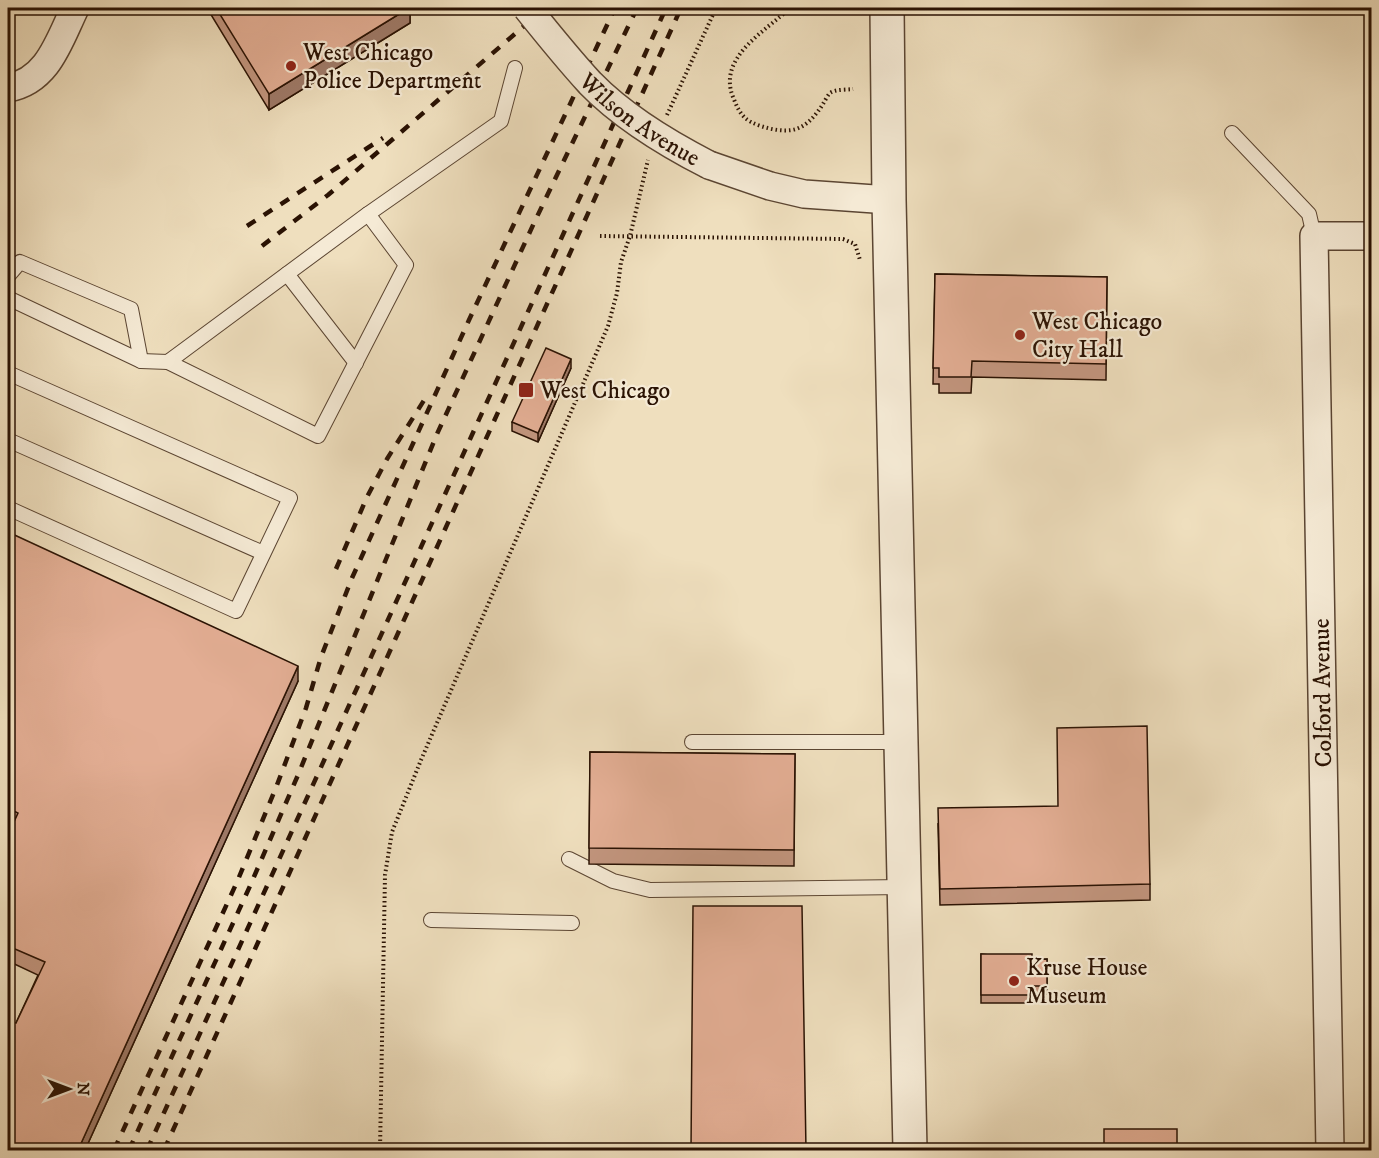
<svg xmlns="http://www.w3.org/2000/svg" width="1379" height="1158" font-family="'IM FELL DW Pica',serif">
  <rect width="100%" height="100%" fill="#efdfbe"/>
  <filter id="stains"><feTurbulence type="fractalNoise" baseFrequency=".00333" numOctaves="4"/><feColorMatrix values="0 0 0 0 .2 0 0 0 0 .09 0 0 0 0 .02 0 0 0 .5 -.17"/></filter>
  <radialGradient id="worn" r=".72"><stop offset=".6" stop-color="#630" stop-opacity="0"/><stop offset="1" stop-color="#630" stop-opacity=".3"/></radialGradient>
  <g fill="none" stroke-linecap="round" stroke-linejoin="round">
    <g stroke="#5b4532" stroke-width="16">
      <g id="service">
        <polyline points="1232,133 1309,214 1314,236"/>
        <polyline points="287,274 356,363"/>
        <polyline points="8,276 20,262 131,309 141,361"/>
        <polyline points="8,298 141,361 168,362 368,214 501,121 515,68"/>
        <polyline points="168,362 318,436 406,265 368,214"/>
        <polyline points="8,373 290,498 236,611 8,508"/>
        <polyline points="8,440 263,553"/>
        <polyline points="692,742 901,742"/>
        <polyline points="569,859 613,881 650,890 904,887"/>
        <polyline points="431,920 572,923"/>
      </g>
    </g>
    <g stroke="#5b4532" stroke-width="30">
      <g id="minor">
        <path d="M 8,88 C 48,81 59,41 75,8"/>
        <polyline points="709,165 770,186 804,194 889,200"/>
        <polyline points="1330,1150 1314,236 1372,236"/>
      </g>
    </g>
    <g stroke="#5b4532" stroke-width="36">
      <polyline id="tertiary" points="887,8 889,200 910,1150"/>
    </g>
    <g stroke="#2a1203" stroke-width="4" stroke-dasharray="1.5 3" stroke-linecap="butt">
      <path d="M 790,8 C 766,31 717,57 733,97 C 737,107 741,117 751,122 C 763,128 783,133 796,129 C 808,125 816,115 823,104 C 825,101 827,96 830,93 C 836,89 846,90 853,89"/>
      <polyline points="667,115 716,8"/>
      <polyline points="600,236 843,239 855,244 860,260"/>
      <polyline points="380,1150 385,875 392,832 421,760 608,326 617,293 621,262 630,236 648,160"/>
    </g>
    <use href="#service" stroke="#f5ead5" stroke-width="14"/>
    <use href="#minor" stroke="#f5ead5" stroke-width="27"/>
    <use href="#tertiary" stroke="#f5ead5" stroke-width="33"/>
    <g stroke="#2a1203" stroke-width="4.5" stroke-dasharray="10 10" stroke-linecap="butt">
      <polyline points="247,226 383,138"/>
      <polyline points="262,246 328,195 545,8"/>
      <polyline points="336,569 367,497 387,459 428,394"/>
      <polyline points="114,1150 237,882 277,785 306,708 321,657 352,578 469,320 615,8"/>
      <polyline points="129,1150 250,886 298,775 437,434 534,223 637,8"/>
      <polyline points="147,1150 666,8"/>
      <polyline points="164,1150 681,8"/>
    </g>
    <g stroke="#5b4532" stroke-width="30" stroke-linecap="butt">
      <g id="minor-bridge">
        <path id="s1" d="M 527,8 C 547,33 568,59 590,83 C 623,117 666,143 709,165"/>
      </g>
    </g>
    <use href="#minor-bridge" stroke="#f5ead5" stroke-width="27"/>
  </g>
  <g fill="#c3967f" stroke="#2a1203" stroke-width="1.5">
    <polygon points="210,8 410,8 410,23 269,110 210,13"/>
    <polygon points="935,274 1107,277 1106,380 972,377 971,393 939,393 939,384 933,384"/>
    <polygon points="571,368 538,442 512,431 512,422"/>
    <polygon points="8,532 298,681 85,1150 8,1150 16,1023 38,975 8,961 8,835 12,826 8,824"/>
    <polygon points="590,752 795,754 794,866 589,864"/>
    <polygon points="938,824 1150,884 1150,900 940,905"/>
    <polygon points="981,954 1032,960 1047,959 1047,994 1034,994 1034,1003 981,1003"/>
  </g>
  <g fill="#9f7a68" stroke="#2a1203" stroke-width="1.5">
    <polygon points="409,8 410,8 410,23 269,110 269,94"/>
    <polygon points="571,359 571,368 538,442 538,433"/>
    <polygon points="298,666 298,681 85,1150 78,1150"/>
  </g>
  <g fill="#e3ae94" stroke="#2a1203" stroke-width="1.5">
    <polygon points="216,8 409,8 269,94"/>
    <polygon points="935,274 1107,277 1106,364 972,361 971,377 939,377 939,368 933,368"/>
    <polygon points="546,348 571,359 538,433 512,422"/>
    <polygon points="8,532 298,666 78,1150 8,1150 8,1020 16,1023 45,962 8,946 8,835 18,813 8,808"/>
    <polygon points="1147,726 1150,884 940,889 938,808 1058,806 1057,728"/>
    <polygon points="590,752 795,754 794,850 589,848"/>
    <polygon points="693,906 802,906 806,1150 691,1150"/>
    <polygon points="981,954 1032,954 1032,960 1047,959 1047,986 1034,986 1034,995 981,995"/>
    <rect x="1104" y="1129" width="73" height="21"/>
  </g>
  <g fill="#8f2418" stroke="#f5ead5" stroke-width="2">
    <circle cx="291" cy="66" r="6"/>
    <circle cx="1020" cy="335" r="6"/>
    <rect x="518" y="382" width="16" height="16" rx="3"/>
    <circle cx="1014" cy="981" r="6"/>
  </g>
  <g text-anchor="middle" stroke-width="4.5" stroke-linejoin="round" paint-order="stroke">
    <g font-size="24" fill="#2a1203" stroke="#f5ead5" text-anchor="start">
      <text x="303" y="60">West Chicago<tspan x="303" dy="28">Police Department</tspan></text>
      <text x="1032" y="329">West Chicago<tspan x="1032" dy="28">City Hall</tspan></text>
      <text x="540" y="398">West Chicago</text>
      <text x="1026" y="975">Kruse House<tspan x="1026" dy="28">Museum</tspan></text>
    </g>
    <g font-size="24" fill="#2a1203" stroke="#f5ead5">
      <text dy="8" stroke="none"><textPath href="#s1" startOffset="160">Wilson Avenue</textPath></text>
      <text transform="translate(1322 693) rotate(-91)" y="8">Colford Avenue</text>
    </g>
  </g>
  <rect width="1379" height="1158" fill="none" stroke="#efdfbe" stroke-width="30"/>
  <rect x="9" y="9" width="1361" height="1140" fill="none" stroke="#2a1203" stroke-width="3"/>
  <rect x="15" y="15" width="1349" height="1128" fill="none" stroke="#2a1203" stroke-width="1.5"/>
  <g transform="translate(69 1089) rotate(90)" stroke="#f5ead5" stroke-width="4.5" paint-order="stroke">
  <path d="M0-4.5L10 22L0 15L-10 22Z" fill="#2a1203"/>
  <text y="-9" font-size="16" font-weight="bold" text-anchor="middle" fill="#2a1203">N</text>
  </g>
  <rect width="100%" height="100%" filter="url(#stains)"/>
  <rect width="100%" height="100%" fill="url(#worn)"/>
</svg>
